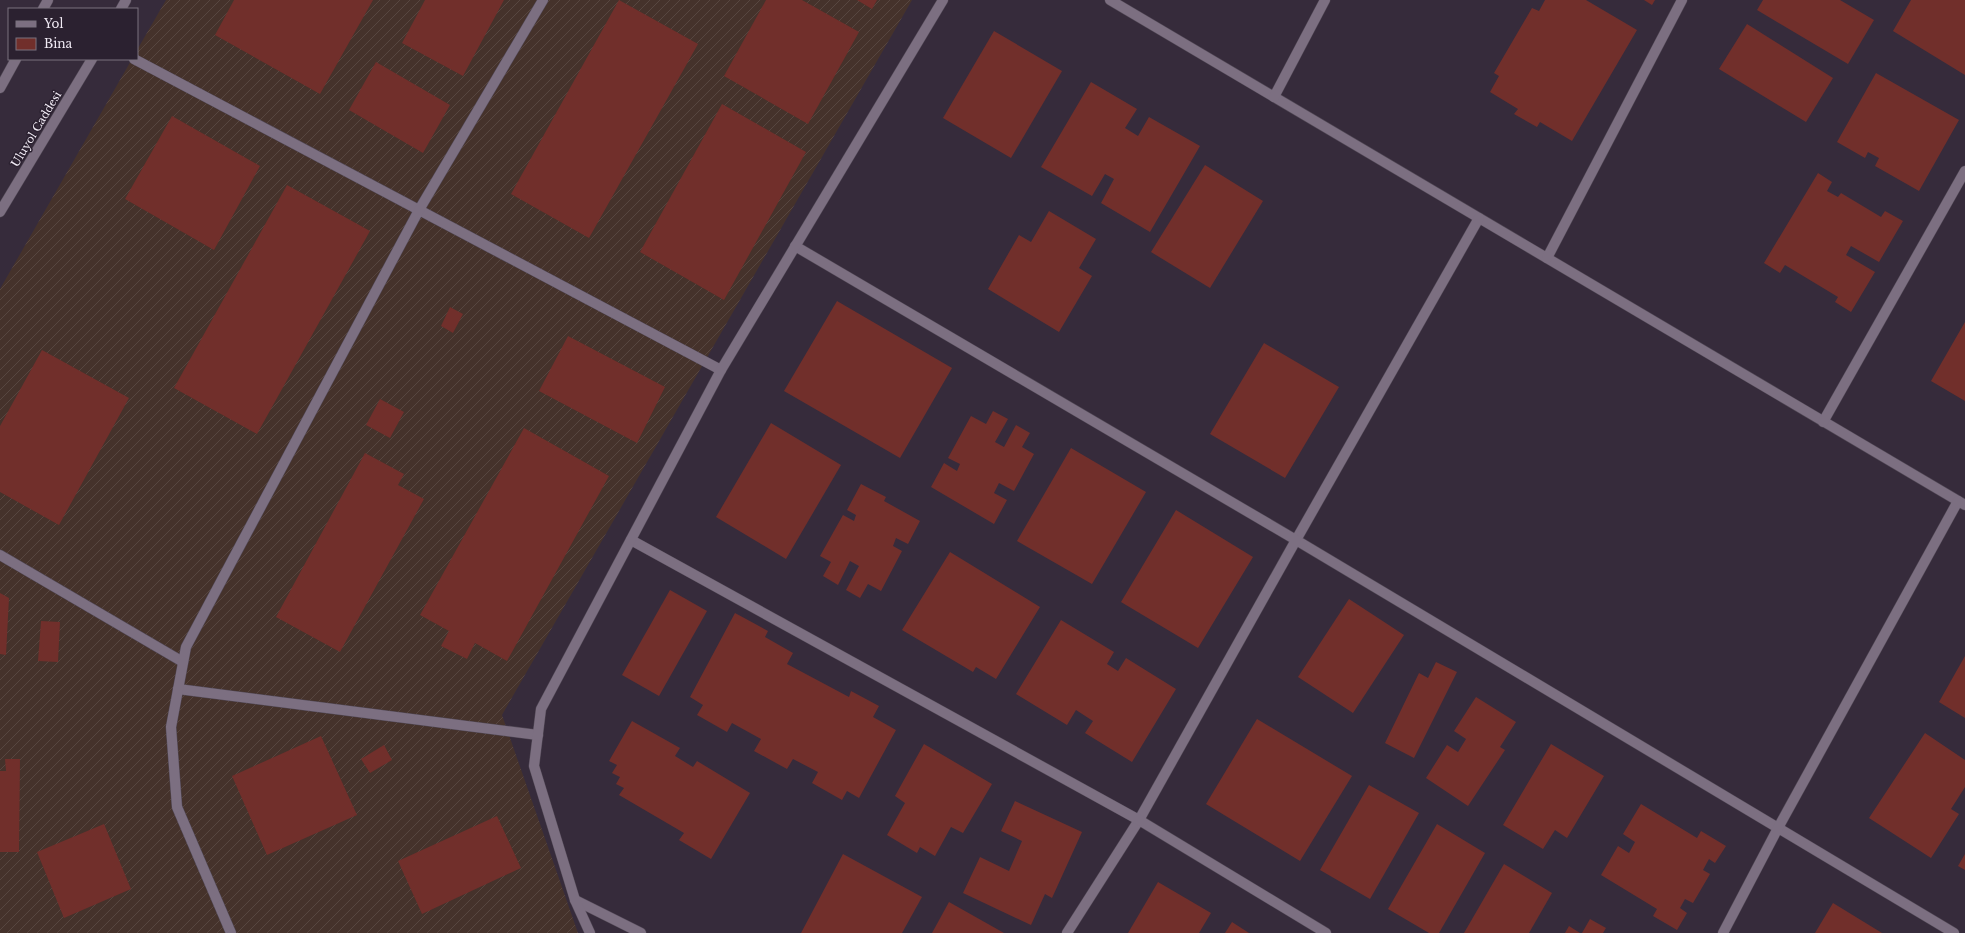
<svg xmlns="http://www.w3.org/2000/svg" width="1965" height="933" font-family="'Libre Baskerville',serif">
  <defs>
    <pattern id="industrial-furrows" width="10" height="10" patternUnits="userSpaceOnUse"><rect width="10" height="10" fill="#45322b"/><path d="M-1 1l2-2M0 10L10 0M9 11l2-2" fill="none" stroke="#574640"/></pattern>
  </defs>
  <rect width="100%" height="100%" fill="#362b3b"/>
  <polygon fill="url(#industrial-furrows)" points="166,0 912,0 502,715 578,933 0,933 0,289 132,59 137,59 137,50"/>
  <g fill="#712f2b">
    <polygon points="234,0 373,0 320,94 215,35"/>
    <polygon points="425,0 504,0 463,76 402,43"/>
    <polygon points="619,0 698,44 589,238 511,194"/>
    <polygon points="766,0 802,0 859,32 808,124 724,76"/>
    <polygon points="857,0 877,0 872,9"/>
    <polygon points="1545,0 1586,0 1637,30 1572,141 1540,122 1537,127 1514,114 1518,109 1490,92 1499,76 1494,73 1532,8 1539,11"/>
    <polygon points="1644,0 1655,0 1652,5"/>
    <polygon points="1763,0 1840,0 1874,20 1848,64 1757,10"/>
    <polygon points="1911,0 1965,0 1965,75 1893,31"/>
    <polygon points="1747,24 1833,78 1806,122 1719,69"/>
    <polygon points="994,31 1062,71 1011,158 943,118"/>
    <polygon points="376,62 450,105 423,153 349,110"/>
    <polygon points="1876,73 1959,120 1919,191 1875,166 1879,158 1868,152 1865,158 1837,142"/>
    <polygon points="1091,82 1137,109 1125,128 1138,136 1149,117 1200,146 1150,232 1101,203 1114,179 1105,174 1092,196 1041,167"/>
    <polygon points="722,104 806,152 724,300 640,252"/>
    <polygon points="172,116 260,166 214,250 125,199"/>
    <polygon points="1205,165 1263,201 1210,288 1151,252"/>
    <polygon points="1818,173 1832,182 1827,191 1838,197 1841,193 1881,217 1885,211 1903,221 1879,262 1851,246 1846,255 1875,272 1851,312 1835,302 1838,297 1785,265 1780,273 1764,263"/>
    <polygon points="287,185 370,231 257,434 174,388"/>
    <polygon points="1049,211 1096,239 1079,268 1092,276 1059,332 988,289 1019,235 1031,242"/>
    <polygon points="837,301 952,368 900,458 784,391"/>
    <polygon points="450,307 463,314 453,333 441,326"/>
    <polygon points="1965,322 1965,401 1931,381"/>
    <polygon points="568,336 665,387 637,443 539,391"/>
    <polygon points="1264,343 1339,387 1285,478 1210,434"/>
    <polygon points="42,350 129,398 59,525 0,492 0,426"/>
    <polygon points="380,399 404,412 390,438 366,425"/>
    <polygon points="993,411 1008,419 995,442 1004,447 1016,425 1030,433 1022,447 1034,454 1014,491 999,483 994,493 1007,500 994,524 931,487 944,463 957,471 960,464 948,458 971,416 986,424"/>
    <polygon points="771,423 841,465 786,559 716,517"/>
    <polygon points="524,428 609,476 507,661 475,643 467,659 441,646 449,631 420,615"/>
    <polygon points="1071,448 1146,492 1092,584 1017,541"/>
    <polygon points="365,453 404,474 398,485 424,499 340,652 276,617"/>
    <polygon points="861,484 886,497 884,501 920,521 908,544 896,538 893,546 902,551 881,591 868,584 860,598 846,590 859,566 850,561 838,585 823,576 831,562 820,556 843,515 854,521 856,515 847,510"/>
    <polygon points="1176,510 1253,557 1198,648 1121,602"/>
    <polygon points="950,552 1040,607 996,679 976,667 973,672 902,630"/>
    <polygon points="670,590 707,611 659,696 622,675"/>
    <polygon points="0,593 9,598 6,655 0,654"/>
    <polygon points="1349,599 1404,635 1353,713 1298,677"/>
    <polygon points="735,613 768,631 765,637 793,653 787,664 849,697 851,691 879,706 873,717 896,730 859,798 847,791 842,800 812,783 818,772 793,759 787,769 754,751 761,739 732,723 727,732 697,715 703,705 690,697"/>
    <polygon points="1061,620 1114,652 1107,664 1118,671 1126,658 1176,689 1132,762 1085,733 1093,721 1076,710 1067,725 1016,694"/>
    <polygon points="41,621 60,622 58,662 38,661"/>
    <polygon points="1965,656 1965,718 1939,702"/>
    <polygon points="1436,662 1457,672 1414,758 1385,743 1419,673 1428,678"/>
    <polygon points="1476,697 1516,722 1500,747 1505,750 1468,806 1426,778 1447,745 1458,752 1466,739 1454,731"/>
    <polygon points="1257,719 1352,776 1300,861 1206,804"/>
    <polygon points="632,721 680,748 675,756 693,767 697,761 750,793 711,859 679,840 684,833 619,795 624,788 616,784 620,777 612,773 617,765 609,761"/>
    <polygon points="1925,733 1965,760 1965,787 1951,809 1959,814 1931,858 1869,818"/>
    <polygon points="321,736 357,815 267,855 232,776"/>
    <polygon points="924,744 992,784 963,833 951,827 935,856 920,847 917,853 887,835 905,803 895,796"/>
    <polygon points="1551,744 1604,776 1567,838 1555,830 1543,849 1503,825"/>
    <polygon points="384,745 392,760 370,773 361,759"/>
    <polygon points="5,759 20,759 19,852 0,852 0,771 6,771"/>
    <polygon points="1369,785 1419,813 1370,899 1320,870"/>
    <polygon points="1015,801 1082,832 1052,898 1045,894 1031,925 963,893 980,857 1009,871 1022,841 1001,831"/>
    <polygon points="1641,804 1697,838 1701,831 1726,846 1715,863 1709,859 1703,870 1710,874 1693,903 1685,899 1680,908 1687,913 1677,930 1653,916 1657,909 1601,875 1618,846 1629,853 1635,842 1623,834"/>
    <polygon points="497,816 521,868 422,914 398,861"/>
    <polygon points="104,824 131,889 64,918 37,852"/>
    <polygon points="1437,824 1485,853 1439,933 1429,933 1388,909"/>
    <polygon points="843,854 922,897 902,933 801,933"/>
    <polygon points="1965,854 1965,870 1958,866"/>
    <polygon points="1504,864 1552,893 1529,933 1464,933"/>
    <polygon points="1158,882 1211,913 1199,933 1128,933"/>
    <polygon points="949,902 1004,933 932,933"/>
    <polygon points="1833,903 1882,933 1815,933"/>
    <polygon points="1590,919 1606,928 1603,933 1582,933"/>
    <polygon points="1232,922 1249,933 1225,933"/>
    <polygon points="1569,926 1580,933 1565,933"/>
  </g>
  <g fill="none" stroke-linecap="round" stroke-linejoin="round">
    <g stroke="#504754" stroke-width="11">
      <g id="minor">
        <polyline points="1110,0 1965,505"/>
        <polyline points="134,59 721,370"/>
        <polyline points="1274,97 1325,0"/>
        <polyline points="1479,218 1296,540 1954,933"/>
        <polyline points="795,246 1296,540 1139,820 1067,933"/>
        <polyline points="1547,258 1682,0"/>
        <polyline points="1823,422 1965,171"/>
        <polyline points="631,540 1139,820 1326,933"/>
        <polyline points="0,555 183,662"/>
        <polyline points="178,689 538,735"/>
        <polyline points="575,900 641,933"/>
        <polyline points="231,933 177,807 171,727 186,647 419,210 543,0"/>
        <polyline points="590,933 575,900 534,766 541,709 721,370 943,0"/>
        <polyline points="1723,933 1778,828 1958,501"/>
      </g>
    </g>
    <g stroke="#504754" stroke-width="11">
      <g id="secondary">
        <polyline points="43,9 48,0"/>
        <polyline points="121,9 126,0"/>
        <polyline points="0,88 16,59"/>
        <polyline points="0,212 92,59"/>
      </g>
    </g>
    <use href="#minor" stroke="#7c6f81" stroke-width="10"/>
    <use href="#secondary" stroke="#7c6f81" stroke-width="10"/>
  </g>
  <g text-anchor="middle" stroke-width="3" stroke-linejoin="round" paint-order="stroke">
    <g font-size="11" fill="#f1ebf5" stroke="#2b2130">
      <text transform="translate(36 129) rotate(-59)" y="4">Uluyol Caddesi</text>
    </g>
  </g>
  <rect x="8" y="8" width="130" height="52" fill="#2b2130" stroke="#7a727f"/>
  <rect x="16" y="21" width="20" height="6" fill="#7c6f81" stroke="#7a727f"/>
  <text x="44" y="28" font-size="12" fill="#f1ebf5">Yol</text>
  <rect x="16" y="38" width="20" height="12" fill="#712f2b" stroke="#7a727f"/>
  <text x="44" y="48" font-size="12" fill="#f1ebf5">Bina</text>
</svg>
